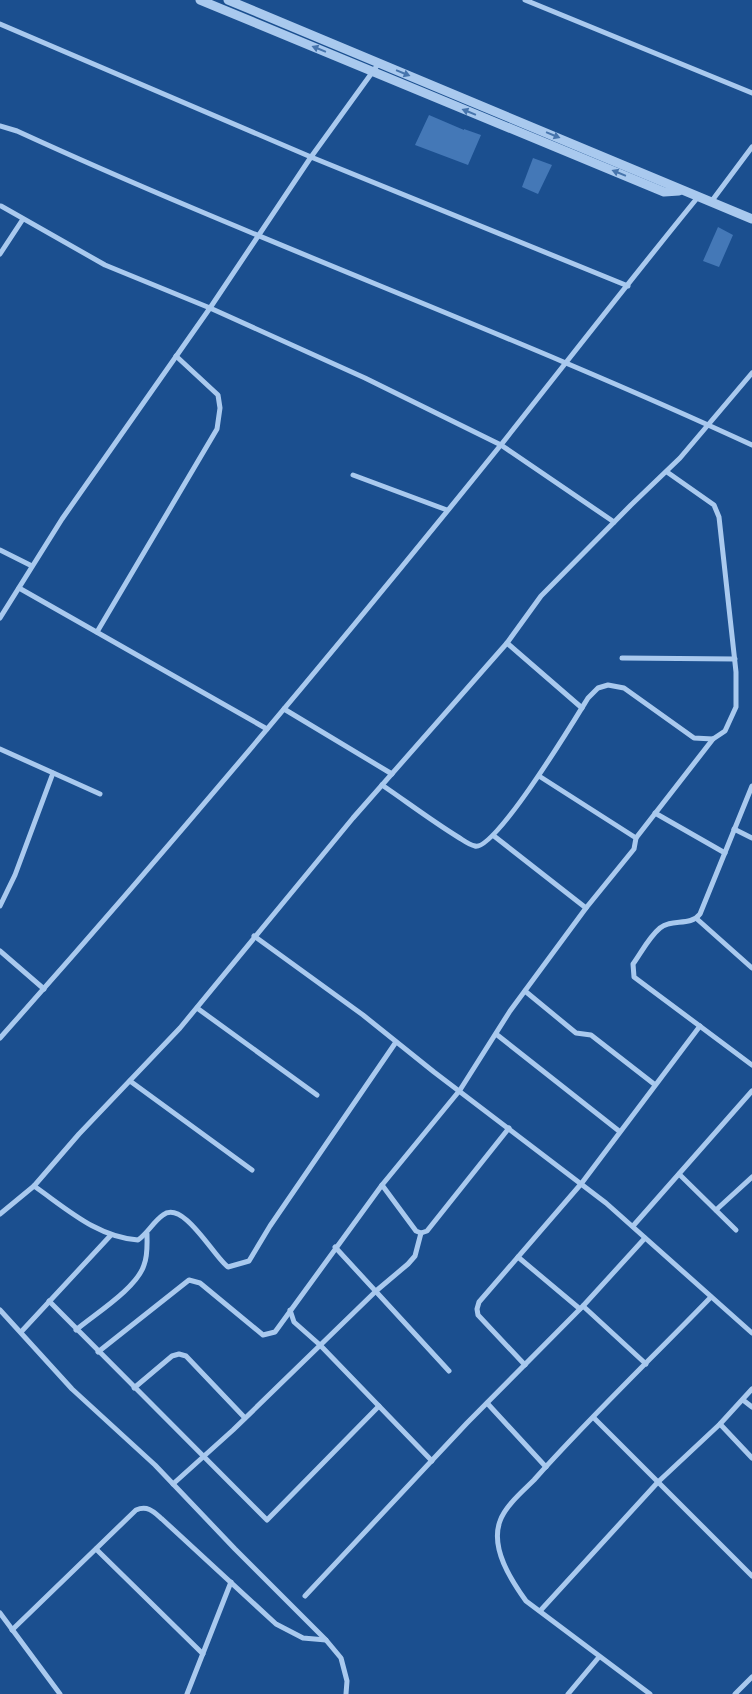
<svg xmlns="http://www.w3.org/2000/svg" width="752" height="1694" font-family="Poppins,sans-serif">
  <rect width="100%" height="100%" fill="#1b4f8f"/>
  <g fill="#4478b7">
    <polygon points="429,115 464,130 464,129 481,135 468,165 415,145"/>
    <polygon points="533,158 552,165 538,194 522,187"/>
    <polygon points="718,227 733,235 719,267 703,261"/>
  </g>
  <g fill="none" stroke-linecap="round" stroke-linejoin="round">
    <g stroke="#a9c9ee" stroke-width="5">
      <polyline points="525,0 752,93"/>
      <polyline points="0,24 311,157 628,286"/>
      <path d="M 0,126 L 17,131 C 259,242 510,333 752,445"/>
      <polyline points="711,202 752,147"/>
      <polyline points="1,206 105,265 210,308 365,378 501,445 614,522"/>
      <polyline points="0,254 23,219"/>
      <polyline points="353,475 447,510"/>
      <polyline points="0,550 32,566"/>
      <polyline points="19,588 267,729"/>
      <polyline points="0,618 62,519 210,308 311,157 379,63"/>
      <polyline points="97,632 217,429 220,408 218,395 176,356"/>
      <polyline points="507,643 582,708"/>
      <polyline points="622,658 735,659"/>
      <polyline points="284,709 392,774"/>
      <polyline points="0,749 100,794"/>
      <path d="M 382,785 C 407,802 432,821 458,837 C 463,840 469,845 475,846 C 495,852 575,719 588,698 L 598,688 L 608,685 L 624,688 L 694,738 L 713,739 L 725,731 L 736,707 L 736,672 L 719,517 L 714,505 L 667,472"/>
      <path d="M 752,786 L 700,914 C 690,927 672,918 660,928 C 649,937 641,953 633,964 L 634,977 L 752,1065"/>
      <polyline points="655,813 725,853"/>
      <polyline points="734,829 752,838"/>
      <polyline points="494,836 586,908"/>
      <polyline points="636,838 713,739"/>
      <polyline points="0,906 15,875 53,773"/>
      <polyline points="697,919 752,968"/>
      <polyline points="254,936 363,1015 434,1072 606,1203 752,1333"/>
      <polyline points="0,951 44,989"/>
      <polyline points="525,991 576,1033 591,1035 654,1084"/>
      <polyline points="197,1008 317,1095"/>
      <polyline points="496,1034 619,1131"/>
      <path d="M 0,1038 C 172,845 338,647 500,446 C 566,363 631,279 698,197"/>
      <polyline points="130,1081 252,1170"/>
      <polyline points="679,1174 736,1230"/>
      <polyline points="382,1185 416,1231 421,1233 427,1231 509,1128"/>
      <path d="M 34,1186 C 67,1209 97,1237 138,1240 C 148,1233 153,1222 163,1215 C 183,1199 214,1257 228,1267 L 249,1261 L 270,1226 L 396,1042"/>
      <polyline points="716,1210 752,1177"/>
      <polyline points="0,1214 34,1186 79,1134 180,1028 353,818 507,643 541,596 631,505 680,458 752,373"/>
      <polyline points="633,1226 752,1091"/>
      <polyline points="335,1247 449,1371"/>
      <polyline points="518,1257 580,1309"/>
      <polyline points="49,1301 267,1520 379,1406"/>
      <polyline points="583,1306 646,1364"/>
      <polyline points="0,1310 72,1389 155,1465 235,1549 326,1640 341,1658 347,1681 346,1694"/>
      <polyline points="290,1310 294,1322 320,1345 432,1461"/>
      <path d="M 76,1330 C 95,1314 137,1288 144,1265 C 148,1255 147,1244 147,1234"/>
      <polyline points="21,1332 111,1235"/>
      <polyline points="98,1352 189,1280 200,1283 263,1335 275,1332 382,1185 460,1090 510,1011 586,908 634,849 636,838 539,776"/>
      <polyline points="525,1365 478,1315 477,1309 479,1302 581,1184 700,1026"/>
      <polyline points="134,1388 172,1356 179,1354 186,1356 245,1418"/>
      <polyline points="743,1400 752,1407"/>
      <polyline points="487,1403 546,1467"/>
      <polyline points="594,1418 752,1576"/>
      <polyline points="720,1424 752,1458"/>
      <polyline points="173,1484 233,1430 376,1291 408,1264 415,1256 421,1233"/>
      <polyline points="96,1549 203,1654"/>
      <polyline points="305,1596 467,1423 583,1306 645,1238"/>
      <polyline points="540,1611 658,1482 720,1424 752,1389"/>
      <polyline points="0,1613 60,1694"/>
      <path d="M 12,1630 L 136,1510 C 148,1505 154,1512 162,1519 L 276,1624 L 303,1638 L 326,1640"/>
      <polyline points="187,1694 231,1582"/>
      <polyline points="568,1694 599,1657"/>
      <path d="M 650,1694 L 526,1601 C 511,1580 490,1548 500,1521 C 505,1506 523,1491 534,1480 C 590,1417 652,1358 711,1297"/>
      <polyline points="735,1694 752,1677"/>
    </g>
    <g stroke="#a9c9ee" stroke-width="9">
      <polyline points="200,0 664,192 679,191"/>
      <polyline points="228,0 752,219"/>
    </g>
  </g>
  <defs><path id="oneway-solid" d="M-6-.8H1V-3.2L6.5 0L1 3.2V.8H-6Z" transform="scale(1.25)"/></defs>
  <g fill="#4674ac">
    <use href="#oneway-solid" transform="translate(319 49) rotate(-158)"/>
    <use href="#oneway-solid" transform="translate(403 73) rotate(22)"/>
    <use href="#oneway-solid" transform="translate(469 112) rotate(-158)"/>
    <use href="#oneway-solid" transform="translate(553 135) rotate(22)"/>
    <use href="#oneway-solid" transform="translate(619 173) rotate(-158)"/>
  </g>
</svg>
